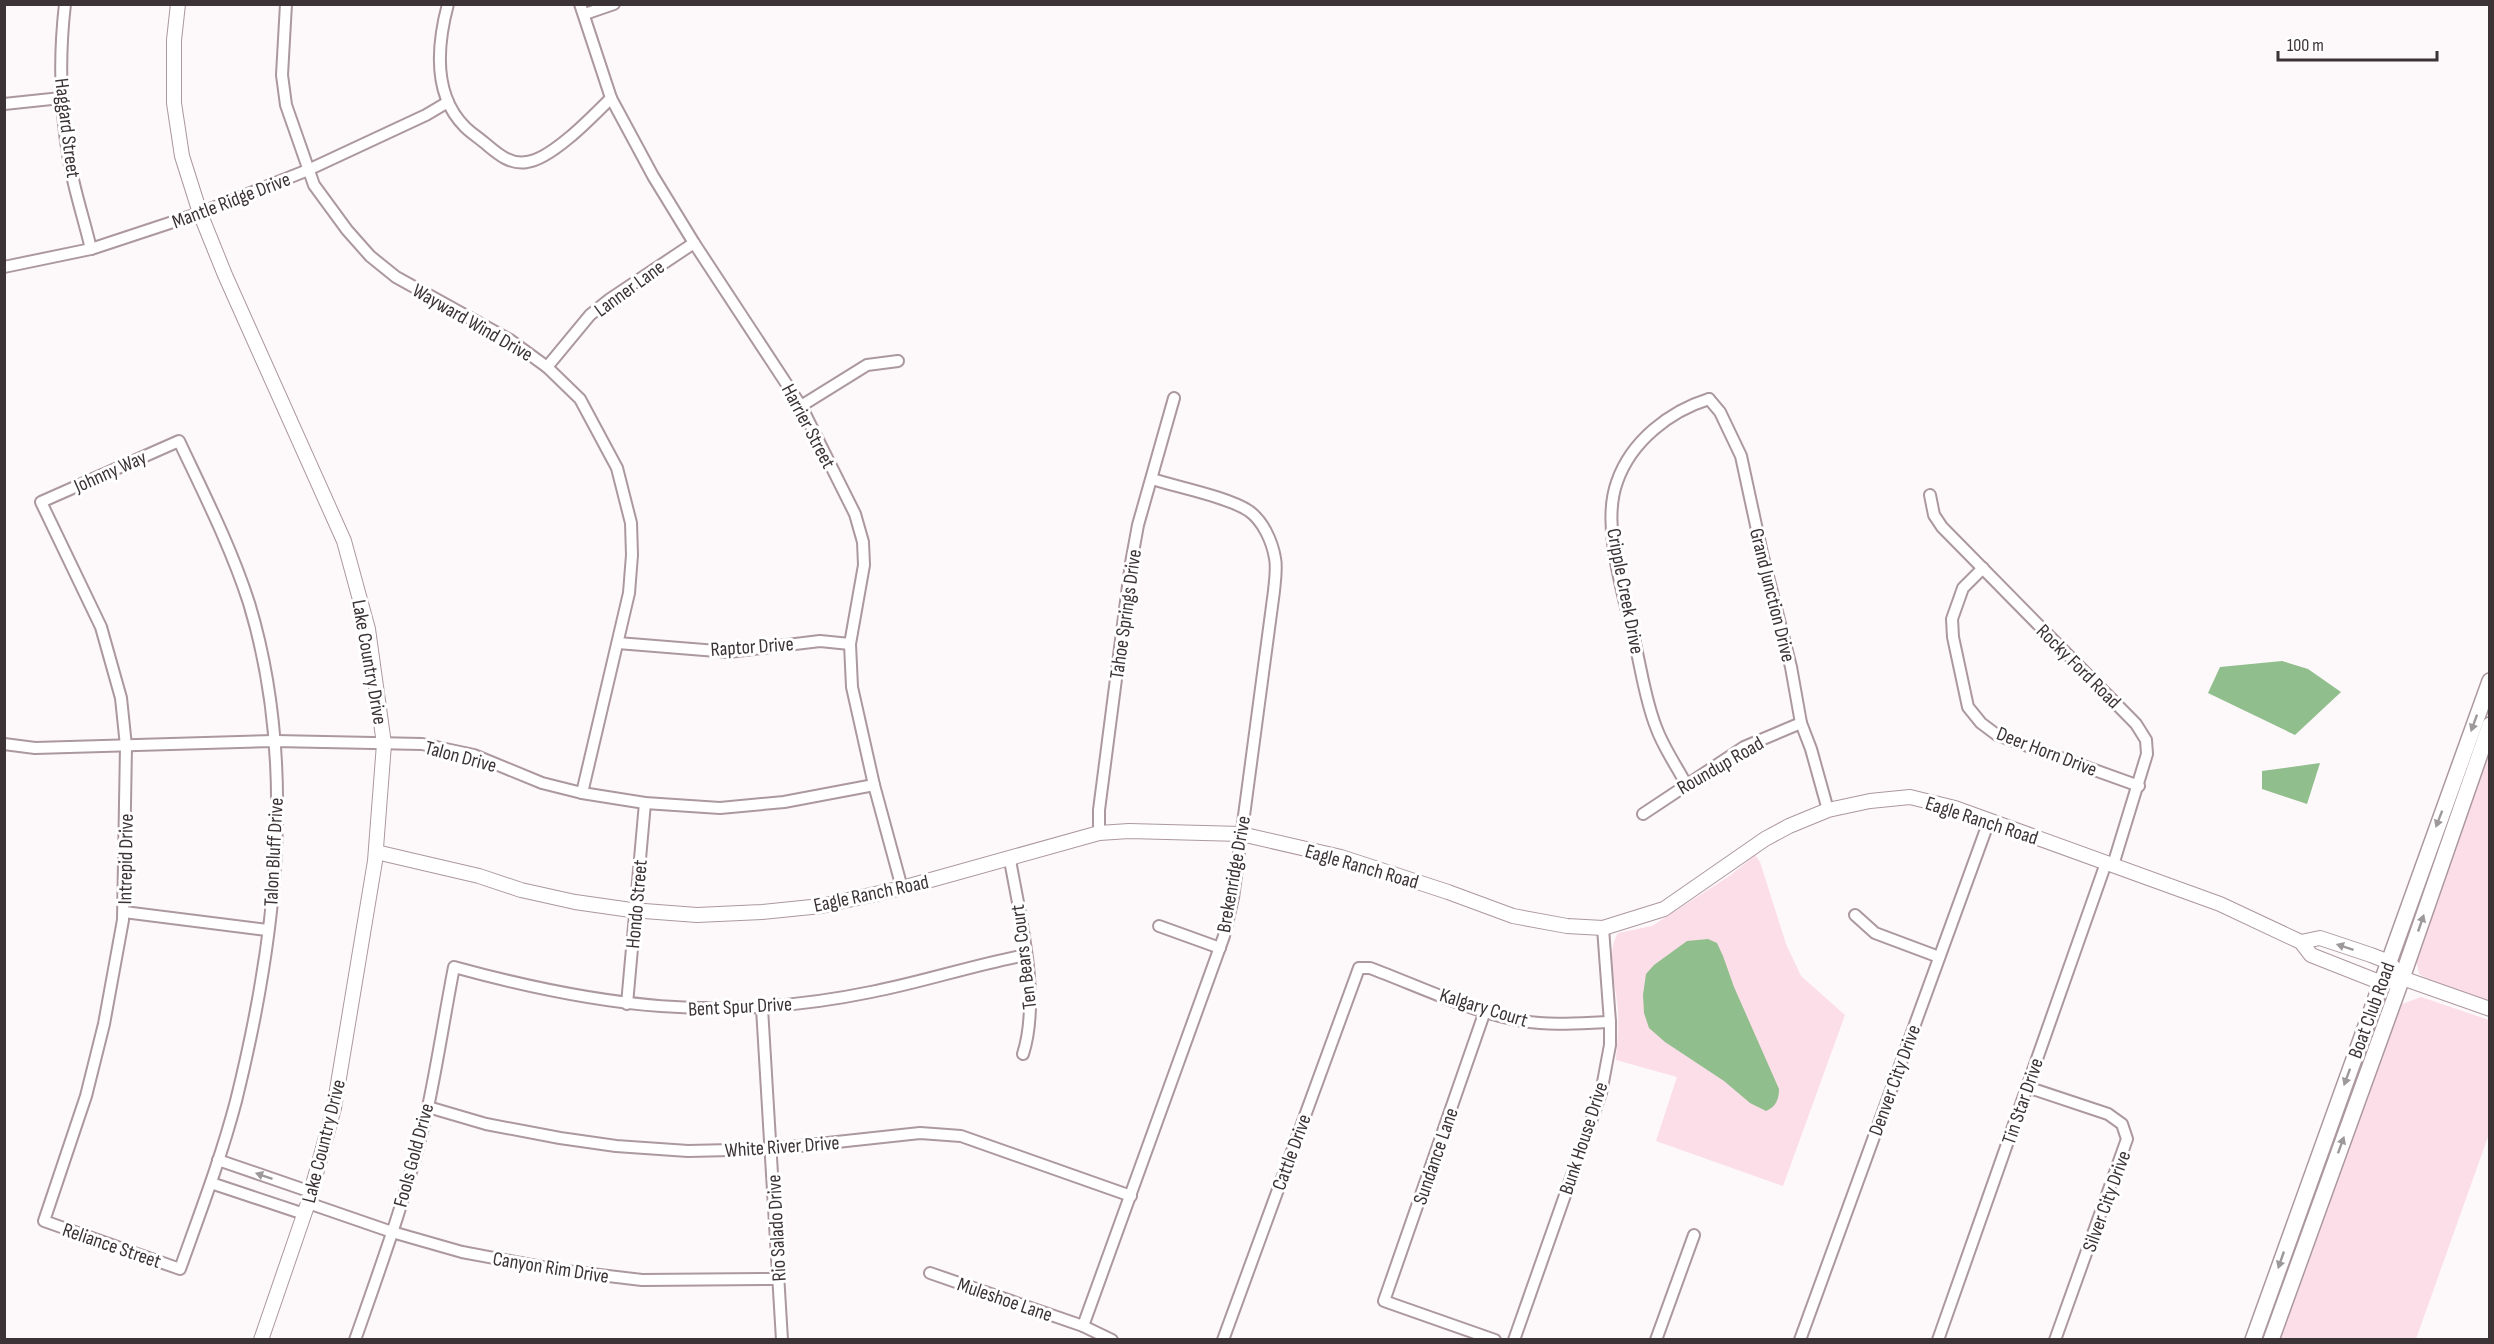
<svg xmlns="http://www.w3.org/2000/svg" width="2494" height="1344" font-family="'Sofia Sans Condensed',sans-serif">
  <rect width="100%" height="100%" fill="#fdf8fa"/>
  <g fill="#fcdee9">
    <polygon points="2489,754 2489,1005 2445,989 2419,974 2416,959"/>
    <path d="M 1755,855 L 1760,862 L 1786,944 L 1801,976 L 1845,1015 L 1783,1186 L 1656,1141 L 1677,1077 L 1616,1060 C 1617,1044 1619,1028 1618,1012 C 1617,988 1605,954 1618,933 L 1652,926 L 1731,875 Z"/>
    <polygon points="2421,997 2489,1020 2489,1134 2416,1339 2279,1340 2393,1024 2402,1004"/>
  </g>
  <g fill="#90be8c">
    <polygon points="2282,661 2308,669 2341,692 2295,735 2208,693 2220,667"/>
    <polygon points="2320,763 2307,804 2262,789 2262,771"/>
    <path d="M 1708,939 L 1717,943 L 1723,956 L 1734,987 L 1779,1089 C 1779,1099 1776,1107 1766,1111 L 1750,1103 L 1724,1081 L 1665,1042 L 1649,1028 L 1644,1013 L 1643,995 L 1646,974 L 1654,965 L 1687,941 Z"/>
  </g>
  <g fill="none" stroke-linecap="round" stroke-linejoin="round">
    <g stroke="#ac989f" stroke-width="14">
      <g id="minor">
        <path d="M 65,4 C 59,56 60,109 69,160 C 74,190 84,219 91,249"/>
        <polyline points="286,4 282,75 286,105 314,185 347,230 370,256 396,277 510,340 547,367 580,399 617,468 631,523 632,555 629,593 582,793"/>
        <path d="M 448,4 C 437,45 432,94 465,127 C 471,133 479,138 486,144 C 498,154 510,165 527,162 C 552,159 593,116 611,98"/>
        <polyline points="580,4 611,98 653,176 694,243 801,406 855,514 863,542 864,565 850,644 852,687 874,785 902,888"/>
        <polyline points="585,14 614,4"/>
        <polyline points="4,104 61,98"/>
        <polyline points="4,267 91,249 200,213 308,170 426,115 448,102"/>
        <polyline points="547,367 590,315 610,299 694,243"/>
        <polyline points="1709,399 1720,412 1741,456 1762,553 1791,667 1801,723 1811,749 1828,810"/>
        <polyline points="801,406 867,365 898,361"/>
        <path d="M 179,441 C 204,494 231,547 249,603 C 298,764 276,940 236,1101 C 221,1158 200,1213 180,1269 L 44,1221 L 86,1096 L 104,1024 L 123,920 L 126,746 L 121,698 L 101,627 L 41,502 Z"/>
        <polyline points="1930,495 1934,515 1942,527 2136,724 2146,740 2147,754 2113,865"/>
        <polyline points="1983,568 1963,588 1952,619 1953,637 1968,707 1981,723 1997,735 2139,786"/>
        <polyline points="618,643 729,652 820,641 850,644"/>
        <polyline points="4,744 35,748 275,741 422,744 474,755 542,783 582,793 645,803 720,808 784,802 874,785"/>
        <path d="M 1686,784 C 1676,765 1663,747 1656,727 C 1646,702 1642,674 1636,648 C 1626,601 1600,528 1617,482 C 1631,441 1670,411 1709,399"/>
        <polyline points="1643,814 1744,747 1801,723"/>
        <polyline points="1099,833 1099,810 1131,563 1138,525 1174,398"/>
        <path d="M 1010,860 C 1020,917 1041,998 1023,1054"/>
        <polyline points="124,912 267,930"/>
        <polyline points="1855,915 1875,933 1939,957"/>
        <polyline points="1159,926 1220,948"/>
        <polyline points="627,1004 645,803"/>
        <polyline points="762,1008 782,1340"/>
        <polyline points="1485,1011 1384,1301 1495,1340"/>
        <polyline points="2027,1087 2108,1114 2122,1124 2127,1139 2055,1340"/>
        <polyline points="428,1107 486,1124 560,1138 616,1146 688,1151 772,1149 920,1133 961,1136 1131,1196"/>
        <polyline points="218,1160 311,1192"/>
        <polyline points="211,1183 304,1214"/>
        <polyline points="308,1203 392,1232 462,1252 558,1270 642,1280 779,1279"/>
        <polyline points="930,1273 1083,1326 1112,1340"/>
        <path d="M 1083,1326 L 1224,936 L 1233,898 L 1274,591 C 1275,580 1277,568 1275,558 C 1272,541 1263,521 1249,511 C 1228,497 1177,487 1152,479"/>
        <path d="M 355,1340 C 382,1263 410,1186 428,1107 C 438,1060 445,1013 454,967 C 600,1007 721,1023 871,992 C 923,982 973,965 1026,955"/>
        <path d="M 1223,1340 L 1359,968 L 1370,968 C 1416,985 1476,1014 1523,1021 C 1551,1026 1581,1023 1610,1022"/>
        <polyline points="1514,1340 1601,1093 1610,1045 1610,1022 1603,928"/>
        <polyline points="1656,1340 1694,1235"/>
        <polyline points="1800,1340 1989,821"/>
        <polyline points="1938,1340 2106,863"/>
      </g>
    </g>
    <g stroke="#ac989f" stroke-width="16">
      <g id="tertiary">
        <polyline points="178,4 174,40 174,103 182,156 200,213 225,275 344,541 368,629 384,744 375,861 334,1108 308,1203 261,1340"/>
        <polyline points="376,852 479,876 521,890 575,902 631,910 697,915 762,912 821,906 902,888 1099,833 1129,831 1241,834 1341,857 1448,892 1513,916 1567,926 1603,928 1664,909 1765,839 1789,826 1828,810 1870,801 1910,797 1955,808 2220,904 2301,942 2311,955 2382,983 2402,978"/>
        <polyline points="2301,942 2320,938 2371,955 2389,962 2402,978"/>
        <polyline points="2402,978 2490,1009"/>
      </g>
    </g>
    <g stroke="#ac989f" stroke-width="18">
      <g id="secondary">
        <polyline points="2253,1340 2490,681"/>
        <polyline points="2271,1340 2402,978 2490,725"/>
      </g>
    </g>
    <use href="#minor" stroke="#fff" stroke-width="10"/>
    <use href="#tertiary" stroke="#fff" stroke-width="14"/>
    <use href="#secondary" stroke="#fff" stroke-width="15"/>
  </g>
  <defs><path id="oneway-solid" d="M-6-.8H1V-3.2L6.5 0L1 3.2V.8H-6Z" transform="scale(1.5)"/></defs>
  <g fill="#9d999a">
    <use href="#oneway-solid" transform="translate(2474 723) rotate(110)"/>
    <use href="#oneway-solid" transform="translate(2439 819) rotate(111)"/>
    <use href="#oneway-solid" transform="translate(2421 923) rotate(-71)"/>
    <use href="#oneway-solid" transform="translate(2345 947) rotate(-162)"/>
    <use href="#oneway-solid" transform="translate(2347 1077) rotate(110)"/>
    <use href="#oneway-solid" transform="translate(2341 1145) rotate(-70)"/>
    <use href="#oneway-solid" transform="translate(264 1176) rotate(-161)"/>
    <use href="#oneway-solid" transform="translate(2281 1260) rotate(109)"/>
  </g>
  <g text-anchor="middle" stroke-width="6" stroke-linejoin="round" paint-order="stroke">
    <g font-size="20" fill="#3b3336" stroke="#fff">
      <text transform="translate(68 128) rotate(83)" y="7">Haggard Street</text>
      <text transform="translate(231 200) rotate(-21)" y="7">Mantle Ridge Drive</text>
      <text transform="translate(629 288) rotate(-36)" y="7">Lanner Lane</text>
      <text transform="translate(473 322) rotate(30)" y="7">Wayward Wind Drive</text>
      <text transform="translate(809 426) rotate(62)" y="7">Harrier Street</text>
      <text transform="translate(110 471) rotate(-24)" y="7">Johnny Way</text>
      <text transform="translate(1626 591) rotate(79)" y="7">Cripple Creek Drive</text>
      <text transform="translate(1773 595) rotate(76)" y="7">Grand Junction Drive</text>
      <text transform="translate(1125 614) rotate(-82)" y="7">Tahoe Springs Drive</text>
      <text transform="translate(752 646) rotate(-4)" y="7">Raptor Drive</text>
      <text transform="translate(370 662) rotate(80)" y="7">Lake Country Drive</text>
      <text transform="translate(2079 666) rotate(45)" y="7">Rocky Ford Road</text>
      <text transform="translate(2047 751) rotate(21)" y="7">Deer Horn Drive</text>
      <text transform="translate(461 756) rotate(15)" y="7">Talon Drive</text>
      <text transform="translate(1720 765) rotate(-30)" y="7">Roundup Road</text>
      <text transform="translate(1982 820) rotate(18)" y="7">Eagle Ranch Road</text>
      <text transform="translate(273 852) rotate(-87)" y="7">Talon Bluff Drive</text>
      <text transform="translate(125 859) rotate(-89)" y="7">Intrepid Drive</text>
      <text transform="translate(1362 866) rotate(16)" y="7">Eagle Ranch Road</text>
      <text transform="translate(1233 874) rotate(-80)" y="7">Brekenridge Drive</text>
      <text transform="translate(871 893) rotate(-12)" y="7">Eagle Ranch Road</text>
      <text transform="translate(636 904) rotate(-85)" y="7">Hondo Street</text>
      <text transform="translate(1023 957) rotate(-97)" y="7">Ten Bears Court</text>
      <text transform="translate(740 1006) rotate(-3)" y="7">Bent Spur Drive</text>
      <text transform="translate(1484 1007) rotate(17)" y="7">Kalgary Court</text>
      <text transform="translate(2371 1010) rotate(-70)" y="7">Boat Club Road</text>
      <text transform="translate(1894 1080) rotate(-70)" y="7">Denver City Drive</text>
      <text transform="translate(2022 1101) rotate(-71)" y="7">Tin Star Drive</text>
      <text transform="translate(1583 1138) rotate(-72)" y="7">Bunk House Drive</text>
      <text transform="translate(323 1141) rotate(-76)" y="7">Lake Country Drive</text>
      <text transform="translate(782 1146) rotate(-4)" y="7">White River Drive</text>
      <text transform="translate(1291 1152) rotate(-70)" y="7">Cattle Drive</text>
      <text transform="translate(413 1155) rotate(-75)" y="7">Fools Gold Drive</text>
      <text transform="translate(1435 1156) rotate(-71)" y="7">Sundance Lane</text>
      <text transform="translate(2106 1201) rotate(-70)" y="7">Silver City Drive</text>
      <text transform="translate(776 1228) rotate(-93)" y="7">Rio Salado Drive</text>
      <text transform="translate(112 1245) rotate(19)" y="7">Reliance Street</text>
      <text transform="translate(551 1267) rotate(9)" y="7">Canyon Rim Drive</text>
      <text transform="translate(1005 1299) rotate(19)" y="7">Muleshoe Lane</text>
    </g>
  </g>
  <rect width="2494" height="1344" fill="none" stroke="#3b3336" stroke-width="12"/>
  <path d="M2278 51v9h159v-9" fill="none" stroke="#3b3336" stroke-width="3"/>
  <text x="2287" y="51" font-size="18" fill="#3b3336" stroke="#ffffff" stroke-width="4.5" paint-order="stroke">100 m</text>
</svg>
